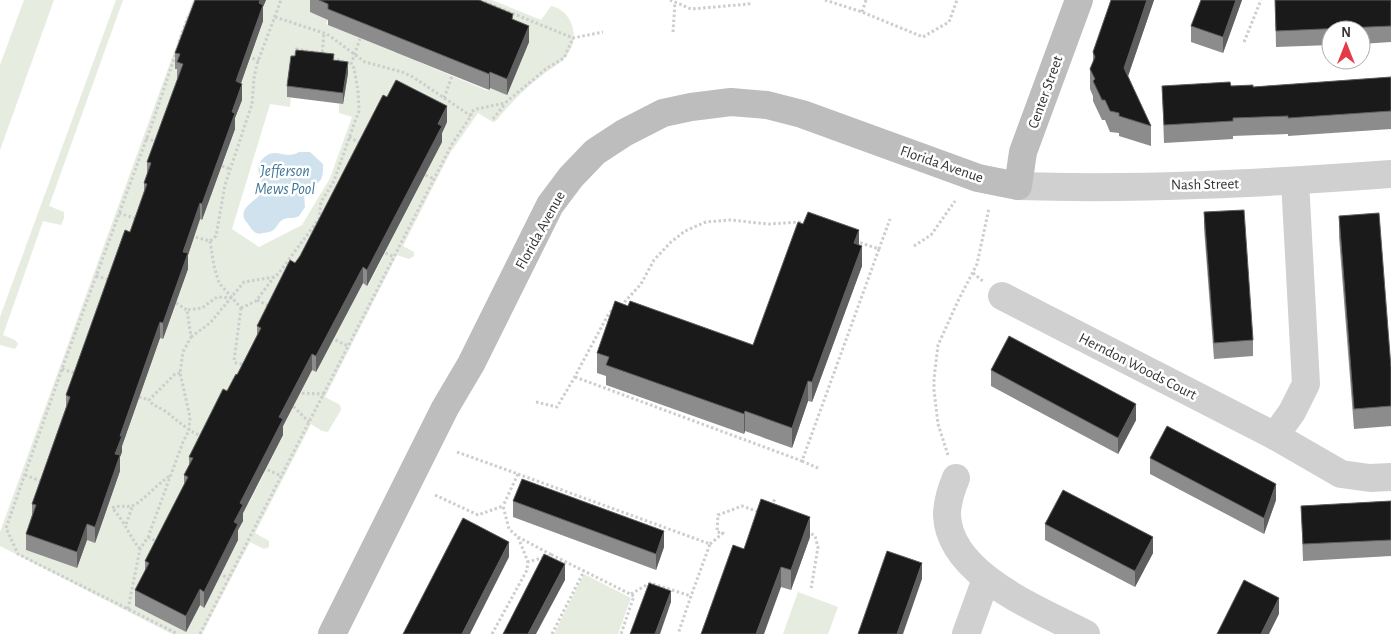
<svg xmlns="http://www.w3.org/2000/svg" width="1391" height="634" font-family="'Alegreya Sans',sans-serif">
  <rect width="100%" height="100%" fill="#fff"/>
  <g fill="#e6ecdf" fill-rule="evenodd">
    <polygon points="24,0 54,0 0,150 0,65"/>
    <polygon points="116,0 123,0 49,206 64,212 64,218 61,225 43,221 3,335 15,340 18,344 15,349 0,345 0,317"/>
    <path d="M 193,0 L 200,0 L 189,31 L 194,33 L 191,40 L 186,39 L 176,68 L 180,70 L 177,78 L 186,81 L 176,108 L 173,107 L 161,139 L 166,140 L 163,147 L 158,146 L 147,178 L 151,179 L 144,199 L 202,220 L 235,130 L 232,128 L 242,100 L 232,96 L 234,90 L 238,90 L 249,61 L 246,60 L 249,53 L 251,53 L 263,21 L 259,19 L 266,0 L 315,0 L 310,12 L 328,20 L 326,24 L 394,52 L 396,48 L 420,58 L 419,62 L 488,91 L 490,88 L 507,94 L 529,42 L 512,35 L 513,30 L 444,2 L 442,6 L 428,0 L 492,0 L 541,20 L 551,6 C 571,10 580,35 569,52 C 563,63 549,69 540,77 C 523,90 509,105 496,121 L 493,122 L 478,113 L 450,153 L 403,246 L 414,252 L 414,256 L 409,259 L 397,255 L 325,397 L 340,405 L 341,410 L 328,432 L 322,431 L 311,424 L 255,533 L 269,541 L 269,547 L 264,549 L 250,542 L 202,634 L 172,634 L 0,546 L 0,532 ZM 296,58 L 305,59 L 305,62 L 334,66 L 333,71 L 347,73 L 343,104 L 339,104 L 339,113 L 352,117 L 330,178 L 302,225 L 259,247 L 232,229 L 270,104 L 290,107 L 291,98 L 287,97 L 291,67 L 295,68 ZM 397,96 L 447,122 L 438,140 L 442,142 L 426,171 L 422,169 L 418,176 L 423,178 L 409,206 L 405,205 L 397,219 L 401,221 L 386,249 L 381,247 L 378,254 L 383,257 L 368,285 L 363,283 L 354,300 L 350,298 L 346,305 L 350,307 L 335,335 L 330,333 L 326,340 L 331,342 L 316,372 L 312,370 L 303,387 L 253,361 L 261,344 L 257,341 L 272,312 L 275,313 L 278,306 L 276,305 L 290,277 L 295,279 L 299,271 L 304,274 L 313,258 L 309,255 L 324,226 L 326,227 L 330,220 L 328,219 L 343,191 L 347,192 L 354,179 L 349,176 L 364,148 L 366,149 L 370,142 L 368,141 L 383,111 L 387,113 ZM 137,230 L 190,248 L 183,268 L 188,270 L 163,339 L 160,338 L 126,433 L 123,432 L 117,450 L 122,453 L 115,470 L 120,472 L 95,542 L 87,540 L 77,568 L 26,550 L 36,521 L 32,520 L 57,449 L 62,450 L 68,433 L 63,431 L 70,413 L 66,411 L 91,342 L 95,344 L 104,319 L 100,317 L 125,247 L 130,248 ZM 236,390 L 288,416 L 279,434 L 283,436 L 267,466 L 262,464 L 258,470 L 264,474 L 249,503 L 244,501 L 235,517 L 243,521 L 234,538 L 238,541 L 223,570 L 218,568 L 214,575 L 219,578 L 204,607 L 200,605 L 186,632 L 135,606 L 149,579 L 145,577 L 179,510 L 183,512 L 191,495 L 184,491 L 193,474 L 189,473 L 223,406 L 227,407 Z"/>
    <polygon points="584,574 631,598 618,634 554,634"/>
    <polygon points="798,592 838,607 828,634 783,634"/>
  </g>
  <path fill="#cfe2ee" d="M 299,152 L 310,152 L 323,164 C 324,188 315,180 304,193 L 305,207 L 299,216 C 294,219 289,217 284,219 C 275,223 279,232 263,233 C 260,234 259,234 256,233 C 253,231 250,227 248,224 C 233,208 259,201 262,191 C 265,180 250,167 266,156 C 277,148 285,160 299,152 Z"/>
  <g fill="none" stroke-linecap="round" stroke-linejoin="round">
    <g stroke="#cdcdcd" stroke-width="3" stroke-dasharray="2.5 2.5" stroke-linecap="butt">
      <polyline points="480,0 573,38 603,32"/>
      <polyline points="670,0 691,9 749,4 749,0"/>
      <polyline points="825,0 862,12 923,37 949,22 957,0"/>
      <polyline points="862,12 866,0"/>
      <polyline points="275,17 327,34 365,62 402,72 413,77 471,116"/>
      <polyline points="673,32 675,2"/>
      <polyline points="179,42 188,17"/>
      <polyline points="1244,42 1261,0"/>
      <polyline points="177,50 152,124 62,369 6,528 18,554 178,634"/>
      <polyline points="324,55 322,55 324,33"/>
      <polyline points="248,56 259,61"/>
      <polyline points="332,58 351,64"/>
      <polyline points="295,59 296,49 319,53"/>
      <polyline points="444,98 452,76"/>
      <polyline points="493,119 505,104"/>
      <polyline points="349,137 362,144"/>
      <polyline points="146,138 157,142"/>
      <polyline points="222,166 230,169"/>
      <polyline points="421,173 434,179"/>
      <polyline points="119,213 137,219"/>
      <polyline points="191,236 210,241 216,236 225,185 252,104 254,78 257,64 281,0"/>
      <polyline points="210,241 214,266 219,283 241,308"/>
      <polyline points="914,246 931,235 955,201"/>
      <polyline points="879,249 890,219"/>
      <polyline points="381,251 394,257"/>
      <polyline points="973,273 984,282"/>
      <polyline points="96,276 110,280"/>
      <polyline points="257,300 269,306"/>
      <polyline points="176,303 187,310"/>
      <polyline points="621,306 641,284 654,260 671,242 685,231 706,222 730,220 769,224 799,222 806,225"/>
      <polyline points="241,308 234,361 236,363 246,365"/>
      <polyline points="241,308 256,301 274,277"/>
      <polyline points="191,337 210,323 244,282 274,277 278,274 319,219 321,202 334,181 354,124 359,111 358,91 354,68 351,64 360,39"/>
      <polyline points="331,338 348,346"/>
      <polyline points="62,369 78,374"/>
      <path d="M 180,373 L 175,374 L 149,400 C 153,406 159,407 165,411 C 177,420 187,430 201,436"/>
      <polyline points="575,377 802,461 879,249 855,241"/>
      <polyline points="297,393 324,394"/>
      <polyline points="139,397 149,400"/>
      <polyline points="536,402 557,407 573,380 609,313 613,310"/>
      <polyline points="290,403 309,422"/>
      <polyline points="457,452 518,474 503,506"/>
      <polyline points="948,455 938,424 934,390 934,379 938,345 958,301 977,264 989,208"/>
      <polyline points="802,461 820,469"/>
      <polyline points="263,468 282,476"/>
      <polyline points="518,474 710,544 691,596"/>
      <polyline points="25,475 43,482"/>
      <polyline points="435,495 478,515 503,506 509,529 518,537 528,562"/>
      <polyline points="771,506 775,499"/>
      <polyline points="126,524 133,505"/>
      <polyline points="807,531 815,536 818,547 811,589"/>
      <polyline points="148,537 158,542"/>
      <polyline points="518,537 552,555"/>
      <polyline points="710,544 723,533 717,532 718,515 742,506 759,512"/>
      <path d="M 140,549 C 129,536 124,520 112,508 C 120,504 128,509 136,504 C 148,496 157,484 170,476"/>
      <polyline points="219,573 229,579"/>
      <polyline points="631,594 650,583 691,596 678,634"/>
      <polyline points="128,609 140,549 148,537 183,442 189,430 190,417 180,373 183,352 191,337 187,310 202,308 217,297 231,298"/>
      <polyline points="200,634 452,144 471,116 471,112 476,109 505,103 547,68 564,58 573,38"/>
      <polyline points="492,634 527,570 528,562 552,555 634,596 621,634"/>
      <polyline points="552,634 584,571"/>
    </g>
    <g stroke="#d0d0d0" stroke-width="28">
      <path d="M 1018,186 C 1142,190 1267,183 1391,174"/>
      <polyline points="1002,296 1275,436 1341,474 1370,478 1391,477"/>
      <polyline points="1275,436 1292,412 1306,384 1295,181"/>
      <path d="M 956,478 C 951,490 947,502 947,515 C 949,575 1040,610 1086,634"/>
      <polyline points="966,634 986,579"/>
    </g>
    <polyline stroke="#bdbdbd" stroke-width="28" points="332,634 445,408 471,364 550,205 571,177 595,152 624,133 663,113 691,107 731,102 767,105 802,114 978,178 1018,186 1023,152 1079,0"/>
  </g>
  <g fill="#8c8c8c">
    <polygon points="195,0 266,0 263,7 263,21 241,83 242,100 235,118 235,129 202,220 200,219 188,255 188,269 163,339 160,338 122,446 122,452 120,457 120,471 95,543 87,540 77,568 26,550 26,534 32,515 32,504 66,407 66,395 130,232 144,191 144,183 147,175 147,162 178,78 177,78 177,69 175,69 175,53"/>
    <polygon points="310,0 479,0 513,20 529,42 507,95 490,88 489,90 328,25 328,20 310,12"/>
    <polygon points="1154,0 1128,76 1151,126 1151,146 1119,136 1119,133 1110,132 1105,120 1102,120 1093,101 1093,96 1090,89 1090,69 1093,62 1093,52"/>
    <polygon points="1242,0 1223,53 1191,42 1191,26"/>
    <polygon points="1275,0 1391,0 1391,42 1361,44 1361,30 1331,30 1331,45 1276,47"/>
    <polygon points="334,60 348,73 343,104 287,97 287,86"/>
    <polygon points="1391,77 1391,129 1288,136 1288,134 1233,136 1233,139 1164,143 1162,86 1231,86 1253,87"/>
    <polygon points="447,122 442,133 442,142 367,286 363,283 316,372 312,370 288,416 283,426 283,435 243,513 243,521 238,530 238,540 204,608 200,605 186,632 135,606 135,590 145,571 145,561 184,485 184,475 189,465 189,457 237,375 257,335 257,326 295,263"/>
    <polygon points="1204,212 1253,340 1253,356 1214,359 1204,228"/>
    <polygon points="1339,216 1391,368 1391,426 1354,429 1339,237"/>
    <polygon points="859,245 862,266 812,402 808,401 792,448 745,431 744,434 606,385 606,376 597,373 597,353 753,345"/>
    <polygon points="991,370 1136,420 1118,454 991,386"/>
    <polygon points="1150,458 1276,500 1264,534 1150,474"/>
    <polygon points="513,501 664,547 656,570 513,517"/>
    <polygon points="1391,501 1391,556 1303,561 1301,506"/>
    <polygon points="1045,524 1153,553 1135,587 1045,540"/>
    <polygon points="810,537 791,590 781,587 744,549"/>
  </g>
  <g fill="#5f5f5f">
    <polygon points="260,0 266,0 263,7 263,21 236,97 236,81"/>
    <polygon points="1147,0 1154,0 1124,88 1124,68"/>
    <polygon points="1236,0 1242,0 1223,53 1223,37"/>
    <polygon points="529,26 529,42 507,95 507,79"/>
    <polygon points="348,62 348,73 343,104 343,93"/>
    <polygon points="490,72 490,88 489,90 489,74"/>
    <polygon points="242,84 242,100 235,118 235,129 202,220 202,204 232,112"/>
    <polygon points="447,106 447,122 442,133 442,142 367,286 367,270"/>
    <polygon points="200,203 200,219 188,255 188,269 163,339 163,323 183,252"/>
    <polygon points="859,230 859,250 854,243"/>
    <polygon points="862,246 862,266 812,402 812,382"/>
    <polygon points="363,267 363,283 316,372 316,356"/>
    <polygon points="160,322 160,338 122,446 122,452 120,457 120,471 95,543 95,527 115,454 120,436"/>
    <polygon points="312,354 312,370 283,426 283,435 243,513 243,521 238,530 238,540 204,608 204,592 234,522 240,503 279,417"/>
    <polygon points="808,381 808,401 792,448 792,428"/>
    <polygon points="1136,404 1136,420 1118,454 1118,438"/>
    <polygon points="745,411 745,431 744,434 744,414"/>
    <polygon points="1276,484 1276,500 1264,534 1264,518"/>
    <polygon points="810,517 810,537 791,590 791,570"/>
    <polygon points="87,524 87,540 77,568 77,552"/>
    <polygon points="664,531 664,547 656,570 656,554"/>
    <polygon points="1153,537 1153,553 1135,587 1135,571"/>
    <polygon points="509,542 509,557 470,634 462,634"/>
    <polygon points="922,563 922,579 903,634 897,634"/>
    <polygon points="565,564 565,580 536,634 528,634"/>
    <polygon points="781,567 781,587 764,634 756,634"/>
    <polygon points="200,589 200,605 186,632 186,616"/>
    <polygon points="671,591 671,602 660,634 655,634"/>
    <polygon points="1279,598 1279,614 1269,634 1261,634"/>
  </g>
  <g fill="#1a1a1a" stroke="#5f5f5f">
    <polygon points="195,0 260,0 259,3 263,5 236,81 242,84 232,112 235,113 202,204 200,203 183,252 188,253 163,323 160,322 120,436 122,436 115,454 120,455 95,527 87,524 77,552 26,534 36,505 32,504 70,397 66,395 125,230 130,232 147,184 144,183 151,163 147,162 183,64 177,62 180,54 175,53"/>
    <polygon points="319,0 479,0 513,14 512,19 529,26 507,79 490,72 489,74 328,9 328,4"/>
    <polygon points="1111,0 1147,0 1124,68 1151,126 1119,116 1119,113 1110,111 1105,100 1102,100 1093,81 1095,79 1090,69 1095,57 1093,52"/>
    <polygon points="1201,0 1236,0 1223,37 1191,26"/>
    <polygon points="1275,0 1391,0 1391,26 1276,31"/>
    <polygon points="296,50 334,54 333,60 348,62 343,93 287,86 291,56 295,56"/>
    <polygon points="1391,77 1391,111 1288,118 1288,116 1233,118 1233,121 1164,125 1162,86 1230,82 1231,86 1253,85 1253,87"/>
    <polygon points="396,80 447,106 438,124 442,126 367,270 363,267 316,356 312,354 288,400 279,417 283,419 240,503 243,505 234,522 238,524 204,592 200,589 186,616 135,590 149,563 145,561 188,477 184,475 193,458 189,457 223,389 227,391 236,374 237,375 261,328 257,326 290,260 295,263 300,256 383,95 387,97"/>
    <polygon points="1244,210 1253,340 1214,343 1204,212"/>
    <polygon points="808,212 859,230 854,243 862,246 812,382 808,381 792,428 745,411 744,414 606,365 609,357 597,353 615,301 628,306 630,301 753,345 798,222 803,224"/>
    <polygon points="1379,213 1391,368 1391,406 1354,409 1339,216"/>
    <polygon points="1009,336 1136,404 1118,438 991,370"/>
    <polygon points="1167,426 1276,484 1264,518 1150,458"/>
    <polygon points="522,479 664,531 656,554 513,501"/>
    <polygon points="1063,490 1153,537 1135,571 1045,524"/>
    <polygon points="761,499 810,517 791,570 781,567 756,634 701,634 733,545 744,549"/>
    <polygon points="1391,501 1391,540 1303,544 1301,506"/>
    <polygon points="463,518 509,542 462,634 403,634"/>
    <polygon points="887,551 922,563 897,634 858,634"/>
    <polygon points="544,554 565,564 528,634 503,634"/>
    <polygon points="1244,580 1279,598 1261,634 1217,634"/>
    <polygon points="649,583 671,591 655,634 630,634"/>
  </g>
  <g text-anchor="middle" stroke-width="5" stroke-linejoin="round" paint-order="stroke">
    <g font-size="15" fill="#333" stroke="#fff">
      <text transform="translate(1045 92) rotate(-70)" y="5">Center Street</text>
      <text transform="translate(942 164) rotate(19)" y="5">Florida Avenue</text>
      <text transform="translate(1205 184) rotate(-1)" y="5">Nash Street</text>
      <text transform="translate(540 230) rotate(-61)" y="5">Florida Avenue</text>
      <text transform="translate(1138 366) rotate(27)" y="5">Herndon Woods Court</text>
    </g>
    <g font-size="16" font-style="italic" fill="#3f7597" stroke="#fff">
      <text x="285" y="176">Jefferson<tspan x="285" dy="18">Mews Pool</tspan></text>
    </g>
  </g>
  <g transform="translate(1346 45)"><circle r="24" fill="#ffffff" stroke="#adadad"/>
  <path d="M0-4L9 19L0 12L-9 19Z" fill="#e63946"/>
  <text y="-8" font-size="14" font-weight="bold" text-anchor="middle" fill="#333333">N</text>
  </g>
</svg>
